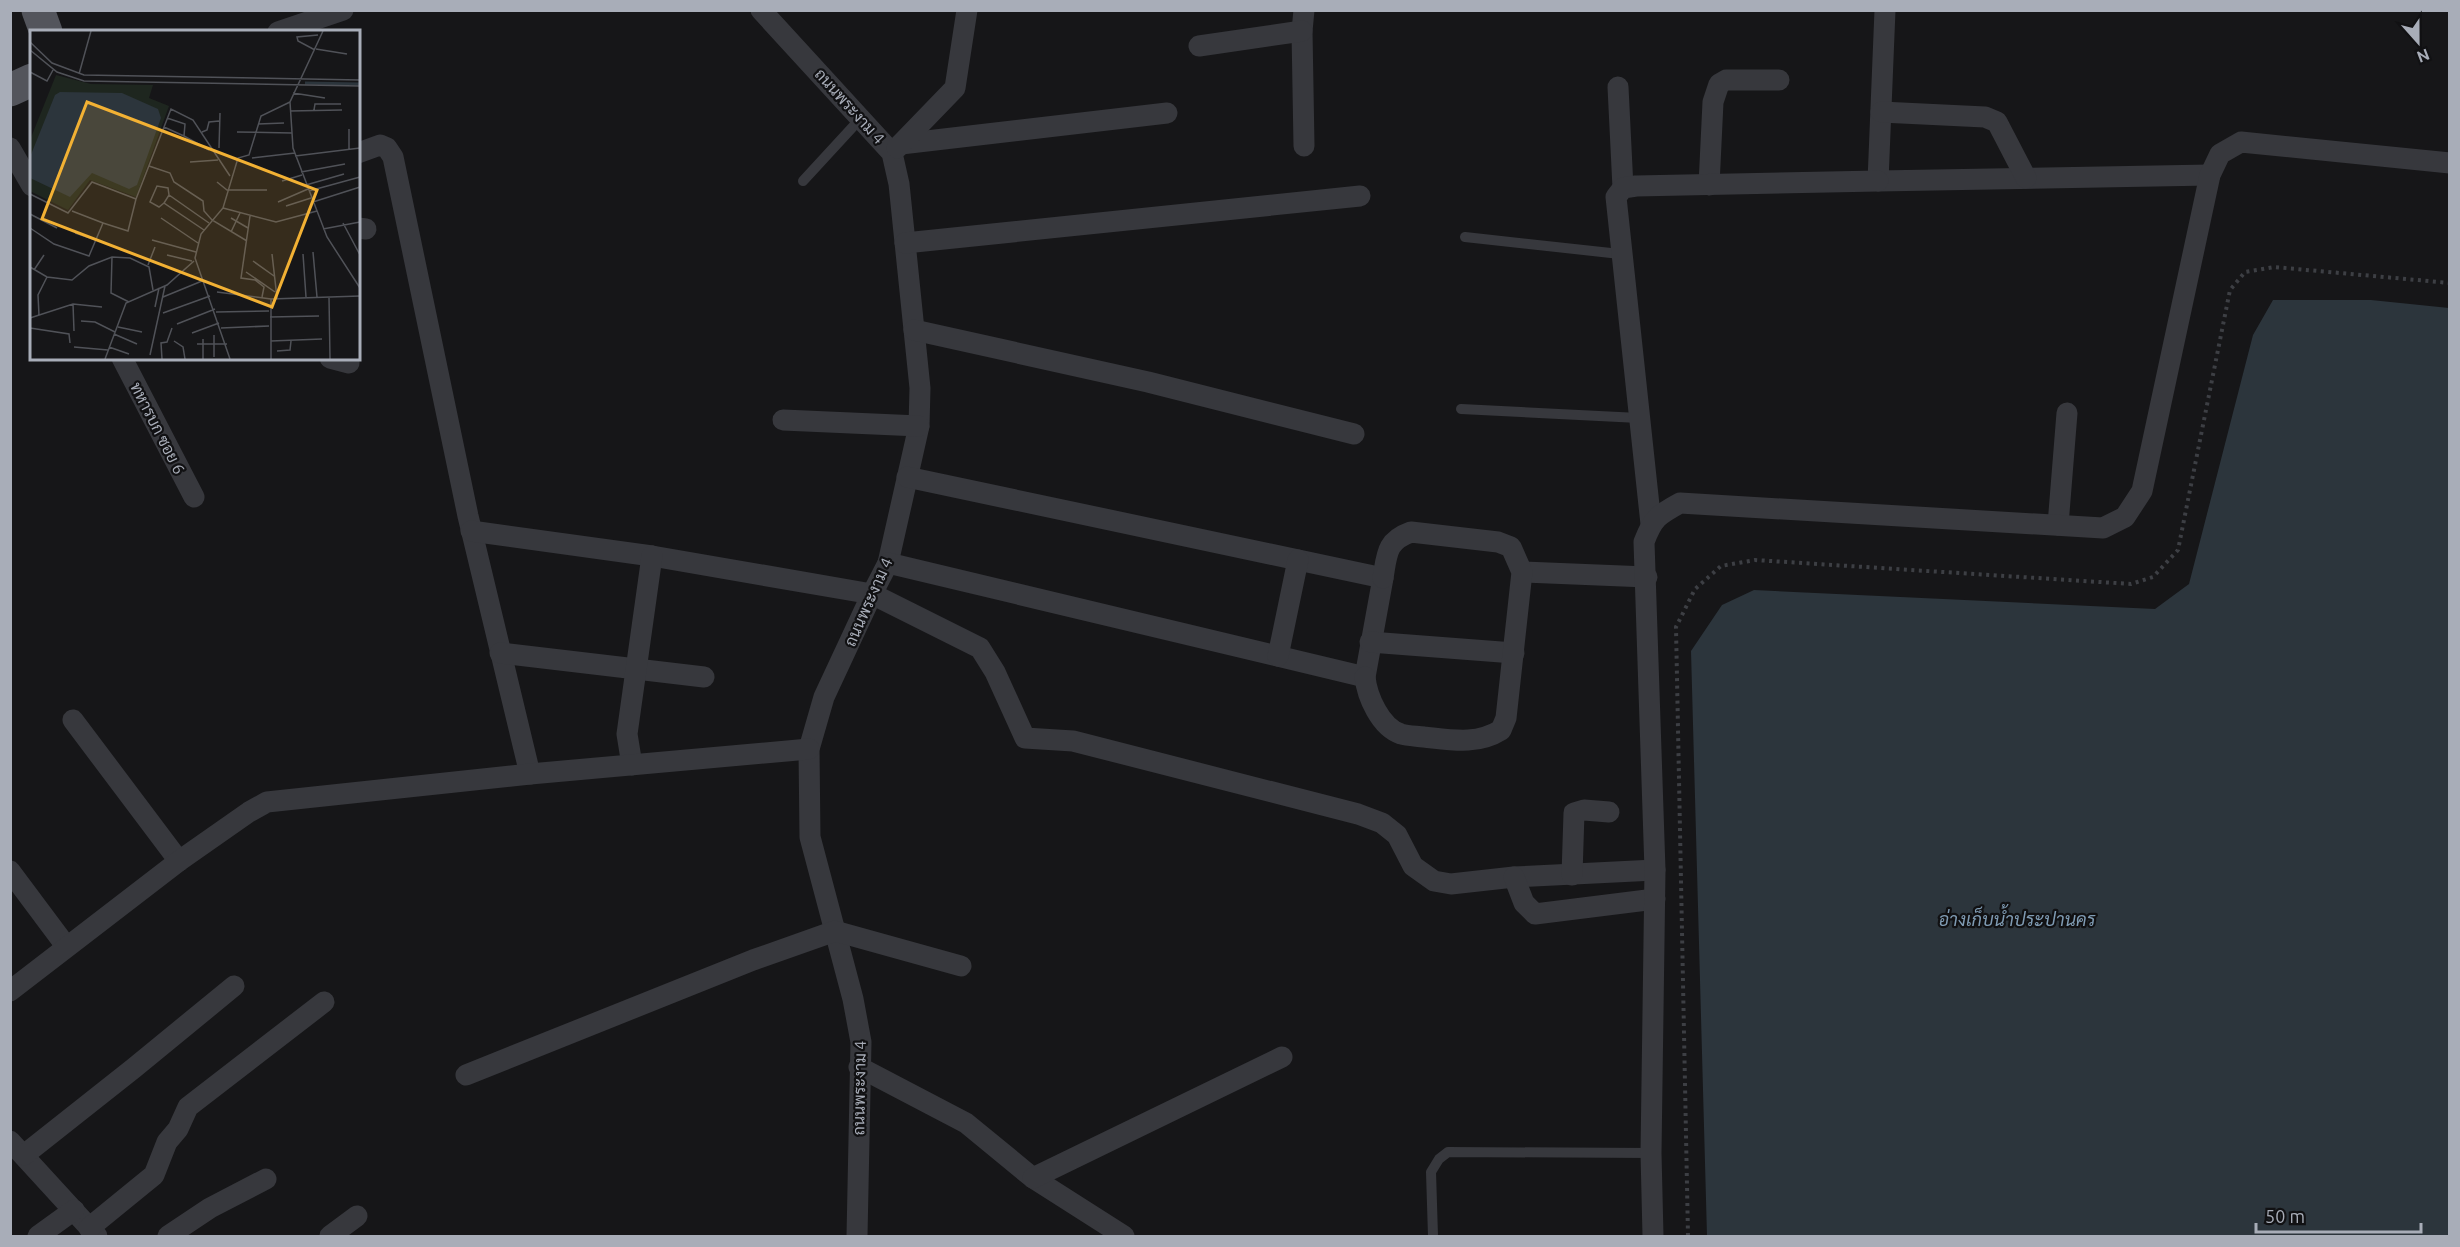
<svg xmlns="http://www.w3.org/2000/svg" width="2460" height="1247" font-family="Ubuntu,Sarabun,sans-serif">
  <rect width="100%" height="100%" fill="#161618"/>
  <polygon fill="#2c353c" points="2273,300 2371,300 2449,308 2449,1236 1707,1236 1691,651 1722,605 1754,590 2155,609 2189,584 2253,335"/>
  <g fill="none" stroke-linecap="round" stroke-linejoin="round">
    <polyline stroke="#3d3f44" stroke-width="4" stroke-dasharray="3 4.5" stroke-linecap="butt" points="1688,1236 1676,627 1695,589 1721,566 1755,560 2131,584 2153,577 2178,550 2230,290 2245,272 2274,267 2450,283"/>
    <g stroke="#37383d" stroke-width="10">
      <polyline points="803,181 861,118"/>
      <polyline points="1465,237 1620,254"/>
      <polyline points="1461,409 1639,418"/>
      <polyline points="1433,1236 1431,1172 1439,1159 1448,1152 1651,1153"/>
    </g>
    <g stroke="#37383d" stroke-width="21">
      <polyline points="761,10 892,153 899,184 920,388 919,426 888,563 872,594 824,697 809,749 810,837 853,999 861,1042 857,1236"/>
      <polyline points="1304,10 1302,31 1304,146"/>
      <polyline points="1885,10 1878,181 2210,175"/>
      <polyline points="278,32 343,10"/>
      <polyline points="1199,46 1302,31"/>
      <polyline points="1618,87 1623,188"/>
      <polyline points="1881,112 1985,117 1997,122 2026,178"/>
      <polyline points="901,144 1167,113"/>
      <polyline points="10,148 32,186"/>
      <polyline points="897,148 955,88 967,10"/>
      <polyline points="358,153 380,145 387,148 393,157 468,516 530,774"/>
      <polyline points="1709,185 1713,102 1719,84 1726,80 1779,80"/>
      <polyline points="358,228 366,229"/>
      <polyline points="905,243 1360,196"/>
      <polyline points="914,330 1148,382 1354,434"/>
      <polyline points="122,358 194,497"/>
      <polyline points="330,358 349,363"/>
      <polyline points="783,420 919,426"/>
      <polyline points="1651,524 1616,197 1623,188 1636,186 1878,181"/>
      <polyline points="2058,525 2067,413"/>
      <polyline points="471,531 652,556 872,594 980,648 995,672 1025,738 1073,741 1358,814 1382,823 1397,835 1413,866 1434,881 1451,884 1514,877 1655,870"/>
      <polyline points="888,563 1365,677 1383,578 907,477"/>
      <polyline points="1522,572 1647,577"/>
      <polyline points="1370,642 1514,653"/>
      <polyline points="500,653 704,677"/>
      <polyline points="1278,656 1298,560"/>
      <path d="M 1365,677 C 1367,696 1380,727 1401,734 C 1408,736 1417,736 1424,737 C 1452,740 1477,745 1501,730 L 1506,718 L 1522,572 L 1511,547 L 1498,542 L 1411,532 C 1386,541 1387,554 1383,578"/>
      <polyline points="73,720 179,861"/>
      <polyline points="632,765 627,734 652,556"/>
      <polyline points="10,871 66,946"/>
      <polyline points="1572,875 1574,813 1584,810 1609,812"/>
      <polyline points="1514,877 1524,903 1535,914 1655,899"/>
      <polyline points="10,991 179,861 249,812 267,802 530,774 809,749"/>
      <polyline points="859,1067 966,1123 1033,1178 1124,1236"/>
      <polyline points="466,1075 753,960 835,931 961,966"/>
      <polyline points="10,1141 97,1236"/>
      <polyline points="24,1155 134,1068 234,986"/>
      <polyline points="1033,1178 1282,1057"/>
      <polyline points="89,1228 154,1175 167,1142 178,1129 188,1107 324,1002"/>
      <polyline points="38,1236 74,1210"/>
      <polyline points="168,1236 210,1208 266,1179"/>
      <polyline points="330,1236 357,1216"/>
      <path d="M 1653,1236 L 1651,1153 L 1655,870 L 1644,542 C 1653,518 1658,515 1680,503 L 2103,528 L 2125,517 L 2142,491 L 2210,175 L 2220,154 L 2241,142 L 2450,163"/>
    </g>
    <g stroke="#53555c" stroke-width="33">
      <polyline points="38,10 46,32"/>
      <polyline points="10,90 32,80"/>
    </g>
  </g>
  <g text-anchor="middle" stroke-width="4.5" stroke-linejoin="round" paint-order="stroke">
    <g font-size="16" fill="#a8adb8" stroke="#111113">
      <text transform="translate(850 106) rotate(48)" y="6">ถนนพระงาม 4</text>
      <text transform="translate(158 428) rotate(63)" y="6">ทหารบก ซอย 6</text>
      <text transform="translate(868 602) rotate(-66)" y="6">ถนนพระงาม 4</text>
      <text transform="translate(859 1088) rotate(-89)" y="6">ถนนพระงาม 4</text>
    </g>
    <g font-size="18" font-style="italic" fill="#7f9bb3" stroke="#111113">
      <text x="2017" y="926">อ่างเก็บน้ำประปานคร</text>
    </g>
  </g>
  <g transform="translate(30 30)">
    <rect width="330" height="330" fill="#161618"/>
    <path d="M 26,45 L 61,54 L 123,55 L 119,68 L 139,76 L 106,167 L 60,150 L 38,180 L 0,161 L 0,110 Z" fill="#1e261f"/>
    <path d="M 30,62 L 92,63 L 128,79 L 131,88 L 107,155 L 99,159 L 62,143 L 40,167 L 0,148 L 0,127 L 25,65 Z" fill="#2c353c"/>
    <path fill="none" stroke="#2c353c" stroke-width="3" d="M 275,53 L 330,54"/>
    <path fill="none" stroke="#505258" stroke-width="1.5" d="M 293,1 L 260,72 L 263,118 L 297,207 L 330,258M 0,12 L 22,33 L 54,45 L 330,50M 286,19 L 317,24M 0,20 L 27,42 L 54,51 L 330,56M 285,20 L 268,11 L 267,7 L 288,5M 0,42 L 17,51 L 23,40M 49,44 L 61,1M 263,63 L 295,68M 284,80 L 285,74 L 311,74M 260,81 L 312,80M 137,88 L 155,94 L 154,106 L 179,120M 228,94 L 254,93M 134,97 L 154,106M 319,99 L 319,119M 172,102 L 177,100 L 179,92 L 189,91M 207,102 L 262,103M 189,118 L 190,83M 265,126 L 330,118M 222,128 L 265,123M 160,132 L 188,130M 119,136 L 140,143 L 144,152 L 173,171 L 174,181 L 182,190 L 217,211M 271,142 L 315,134M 252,151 L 272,145M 187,152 L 197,160 L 237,160M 276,155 L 314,144M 279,161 L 330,147M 0,164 L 38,183 L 62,152 L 106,169 L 141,79 L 163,90 L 200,146M 248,172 L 278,159M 283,172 L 330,157M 134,173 L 129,177 L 120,172 L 127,156 L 138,158 L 139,165M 256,176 L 281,168M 193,178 L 246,192 L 287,181M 0,184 L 27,198M 220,186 L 211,248 L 225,250 L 234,257 L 232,267M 131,188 L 168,213M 201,188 L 218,198M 73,193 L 98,201 L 106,169M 313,193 L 330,225M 0,198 L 24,214 L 59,226 L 73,193 L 42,181M 293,199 L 330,192M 174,200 L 134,173 L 139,165 L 179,193M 201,202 L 210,183M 45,203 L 66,210M 122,210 L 166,222M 283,222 L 287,267M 242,224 L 247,268M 273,224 L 276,267M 137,225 L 162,231M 82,227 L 81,263 L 99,272M 223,231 L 244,246M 118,235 L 125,217M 0,237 L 17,247 L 42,250 L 59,236 L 82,227 L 100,228 L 119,237 L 123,260M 4,240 L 14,225M 216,242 L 245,262M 187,262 L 241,269M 133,267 L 172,251M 299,267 L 300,329M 43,274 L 44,301M 125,277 L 129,258M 186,282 L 239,281M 133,283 L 180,266M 9,285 L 8,265 L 17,247M 240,287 L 289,286M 0,288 L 43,274 L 72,277M 51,291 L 65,292 L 85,302M 147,294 L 185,279M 88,297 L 112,302M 0,298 L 39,304 L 40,313M 191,298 L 239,296M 162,303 L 189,293M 84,304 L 107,314M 184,305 L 184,327M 173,309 L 173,329M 144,311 L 153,317 L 155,329M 241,311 L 292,309M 167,314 L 197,314M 44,317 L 78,320M 79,317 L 99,324M 247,321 L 260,320 L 261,311M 120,325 L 135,256M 75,329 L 96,273 L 137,255 L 164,231M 132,329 L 131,313 L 137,312 L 142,298M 200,329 L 165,228 L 171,204 L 193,178 L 208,128 L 219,125 L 231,86 L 260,72M 241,329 L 241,269 L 330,266"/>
    <path fill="#f2b134" fill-opacity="0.15" stroke="#f2b134" stroke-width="3" d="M 57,72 L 287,160 L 242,277 L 12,189 Z"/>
    <rect width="330" height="330" fill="none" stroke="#a8adb8" stroke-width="3"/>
  </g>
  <rect width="2460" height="1247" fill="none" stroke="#a8adb8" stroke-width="24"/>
  <g transform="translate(2418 42) rotate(159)" stroke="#111113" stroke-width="4.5" paint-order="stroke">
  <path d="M0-4.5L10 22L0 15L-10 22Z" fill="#a8adb8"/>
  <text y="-9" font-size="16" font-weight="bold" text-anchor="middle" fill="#a8adb8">N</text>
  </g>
  <path d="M2256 1223v9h165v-9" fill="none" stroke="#a8adb8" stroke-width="3"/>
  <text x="2265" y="1223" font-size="18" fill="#a8adb8" stroke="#111113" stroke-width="4.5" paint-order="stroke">50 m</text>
</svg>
